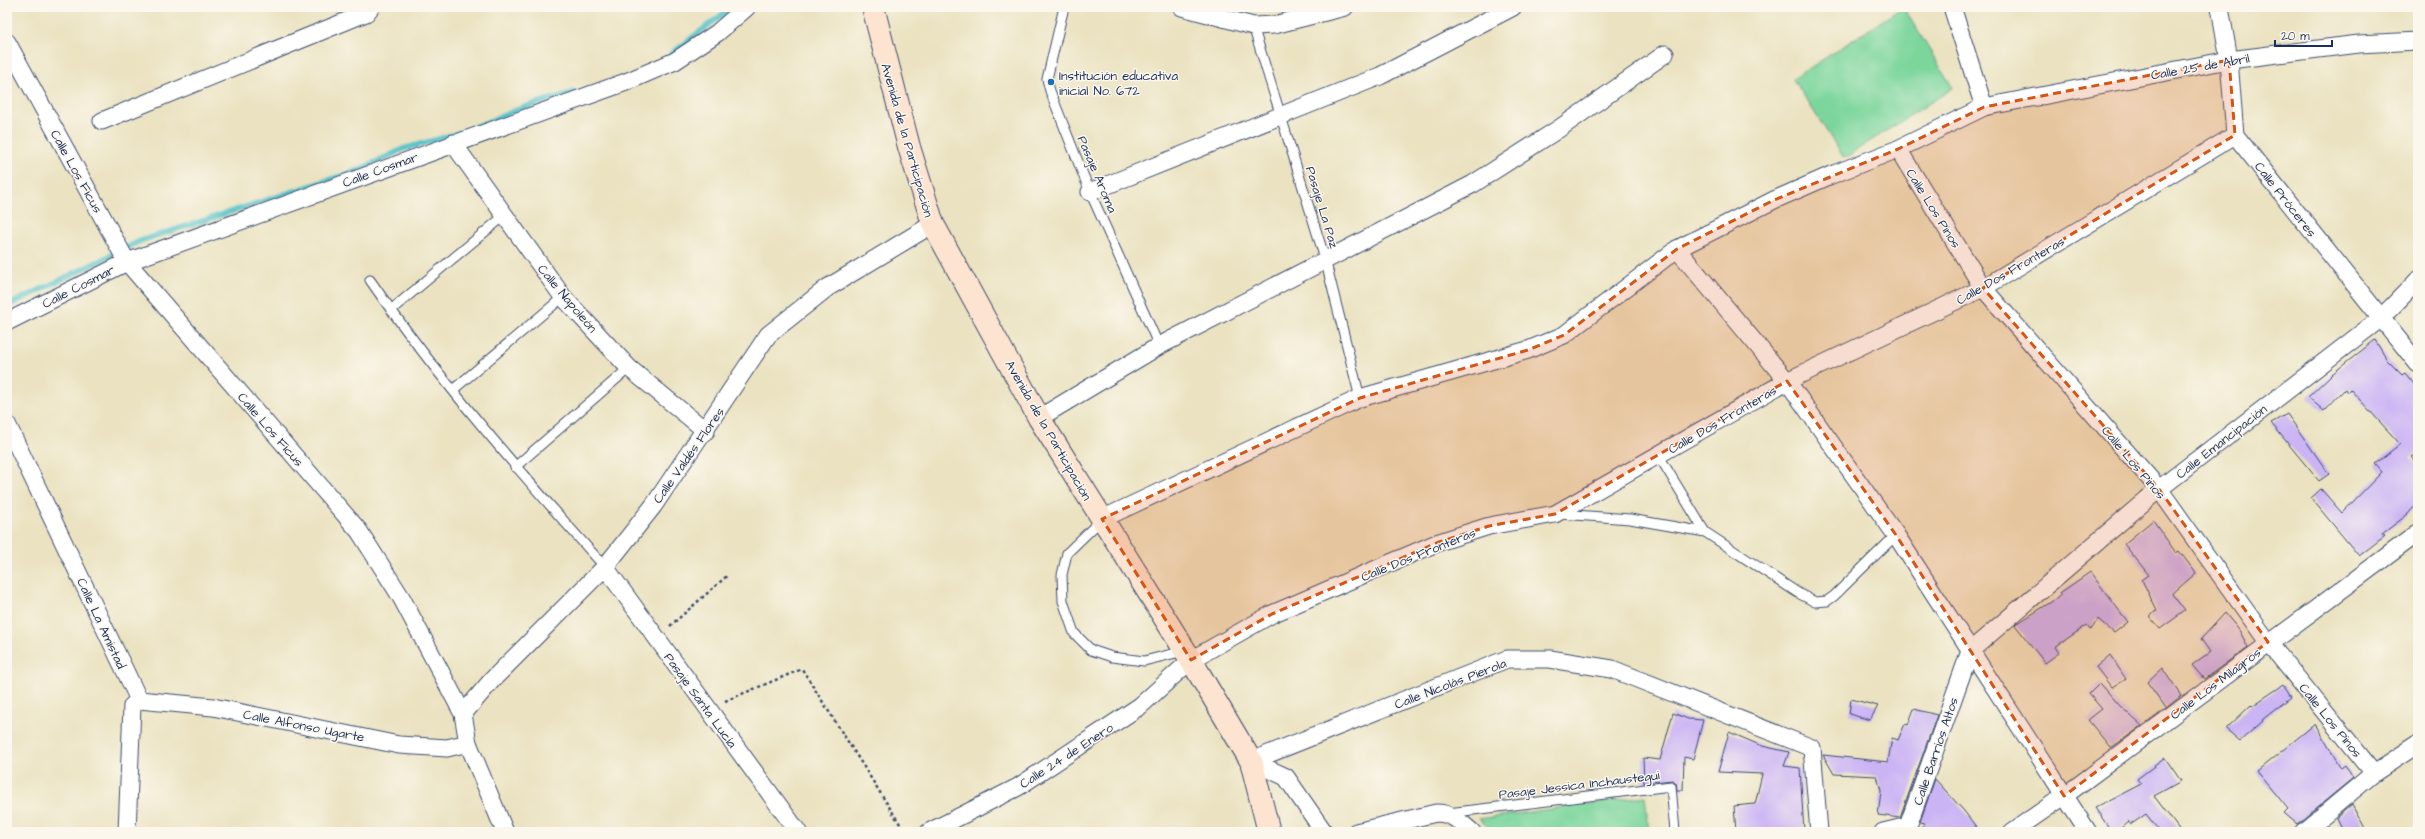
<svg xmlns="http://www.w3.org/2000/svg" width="2425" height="839" font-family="'Architects Daughter',sans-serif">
  <rect width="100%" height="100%" fill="#fbf7ec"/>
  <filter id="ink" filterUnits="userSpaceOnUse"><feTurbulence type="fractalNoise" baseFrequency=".025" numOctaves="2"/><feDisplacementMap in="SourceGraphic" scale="8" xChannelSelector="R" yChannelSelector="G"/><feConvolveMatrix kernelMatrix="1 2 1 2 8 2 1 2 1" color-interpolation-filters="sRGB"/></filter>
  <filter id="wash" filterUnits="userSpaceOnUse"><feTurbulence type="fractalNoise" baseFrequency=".012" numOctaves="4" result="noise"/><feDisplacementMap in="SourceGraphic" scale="16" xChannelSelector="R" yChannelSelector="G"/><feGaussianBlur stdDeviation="0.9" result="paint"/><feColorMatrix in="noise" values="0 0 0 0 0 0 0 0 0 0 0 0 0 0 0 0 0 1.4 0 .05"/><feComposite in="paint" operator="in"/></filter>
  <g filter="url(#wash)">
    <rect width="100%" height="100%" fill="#eae2c0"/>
    <g fill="#7cd69c" stroke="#4c827d">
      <polygon points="1903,7 1953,88 1844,158 1793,79"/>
      <polygon points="1645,796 1649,832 1494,832 1479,819"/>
    </g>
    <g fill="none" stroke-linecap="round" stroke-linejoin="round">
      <g stroke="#53c1c9" stroke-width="5.5">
        <polyline points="671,54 732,7"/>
        <polyline points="7,306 140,241 359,170 403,149 460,133 522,108 574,92"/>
      </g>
    </g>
    <g id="blocks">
      <g fill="#cbb4f4">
        <polygon points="2375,340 2387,360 2402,375 2405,373 2418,389 2418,452 2411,457 2418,465 2418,503 2407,515 2382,534 2385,536 2359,556 2311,498 2321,489 2342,513 2382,472 2375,464 2400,444 2350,389 2347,392 2345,389 2324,411 2308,397 2332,374"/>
        <polygon points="2287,414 2329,474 2319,481 2271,423"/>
        <polygon points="2153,520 2176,553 2179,551 2196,573 2172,594 2185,611 2160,629 2149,616 2157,611 2142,580 2149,575 2124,544"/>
        <polygon points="2090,572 2128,622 2114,633 2098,619 2091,630 2087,625 2055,647 2059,653 2045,663 2015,625 2062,595 2060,593"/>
        <polygon points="2225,613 2239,630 2248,647 2204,679 2192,665 2210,652 2201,639"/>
        <polygon points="2110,655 2126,679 2112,688 2096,667"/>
        <polygon points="2162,668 2181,696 2166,708 2147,682"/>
        <polygon points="2100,683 2120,706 2142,726 2111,748 2088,720 2102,709 2089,694"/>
        <polygon points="2283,685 2291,697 2262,720 2263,721 2240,741 2226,729 2251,705 2252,706"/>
        <polygon points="1851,699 1878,706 1870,720 1849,714"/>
        <polygon points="1914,709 1937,715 1900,818 1878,815 1881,791 1877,776 1834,774 1823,755 1888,762 1892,738 1898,740 1905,724 1908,725"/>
        <polygon points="1673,713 1688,719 1703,720 1693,759 1684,757 1683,790 1677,790 1676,783 1673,780 1644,783 1643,758 1660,760"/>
        <polygon points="2315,724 2341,768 2345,765 2353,778 2297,824 2284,813 2288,809 2257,771"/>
        <polygon points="1729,732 1762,746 1789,752 1784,766 1800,768 1804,832 1736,832 1734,806 1755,804 1762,774 1718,772"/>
        <polygon points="2165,758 2181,781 2154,796 2181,832 2160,832 2146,814 2130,825 2128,822 2116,832 2112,832 2095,808 2141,784 2137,779"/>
        <polygon points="1935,779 1964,811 1980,832 1917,832 1925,823 1920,822"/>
        <polygon points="2352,804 2367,832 2343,832 2336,818"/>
      </g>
    </g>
  </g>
  <g filter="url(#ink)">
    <use href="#blocks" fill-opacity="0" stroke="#3a4a6d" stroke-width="1"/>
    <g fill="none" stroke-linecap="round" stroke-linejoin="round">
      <g stroke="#3a4a6d" stroke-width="11">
        <g id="lane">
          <polyline points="1064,7 1047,79 1050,91 1090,192 1159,346"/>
          <polyline points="1253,26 1325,259 1360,398"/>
          <path d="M 370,280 C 440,381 522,475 605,567"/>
          <polyline points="391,310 504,216"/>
          <polyline points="454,389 563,297"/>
          <polyline points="1659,456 1705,532"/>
          <polyline points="515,467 629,368"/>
          <polyline points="1560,514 1630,519 1705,532 1798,593 1815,602 1827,601 1834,596 1896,535"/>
          <polyline points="1102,519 1067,553 1062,575 1063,601 1074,633 1091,650 1112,657 1144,661 1184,651"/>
          <polyline points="1448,813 1671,786 1675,832"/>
        </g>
      </g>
      <g stroke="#3a4a6d" stroke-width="19">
        <g id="street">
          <polyline points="1182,7 1253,26 1274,25 1345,7"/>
          <polyline points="1952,7 1984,107"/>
          <polyline points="2220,7 2229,60 2235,135 2418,364"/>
          <polyline points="7,42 127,262 359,531 401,597 463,714 468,743 505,832"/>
          <polyline points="102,121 366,13 371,7"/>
          <polyline points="453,143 563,297 629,368 706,431"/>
          <polyline points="1898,149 1983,288 2159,489 2268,642 2374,773"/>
          <polyline points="1090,192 1380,76 1513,7"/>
          <polyline points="1677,249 1787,381 1896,535 2088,832"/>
          <polyline points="7,322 127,262 626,82 675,61 717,33 747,7"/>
          <polyline points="1039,418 1159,346 1473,184 1560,128 1665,54"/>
          <polyline points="7,424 139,700"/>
          <polyline points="1102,519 1360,398 1528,350 1564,335 1677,249 1774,200 1829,176 1898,149 1984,107 2229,60 2359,44 2418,41"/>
          <polyline points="605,567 798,832"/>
          <polyline points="139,700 213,707 399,745 447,748 468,743"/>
          <polyline points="463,714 492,680 605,567 654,505 768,335 827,288 933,224"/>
          <polyline points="1251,761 1507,659 1550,659 1612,669 1812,748 1819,832"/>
          <polyline points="1251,761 1286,777 1324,832"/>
          <polyline points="127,832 132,706 139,700"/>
          <polyline points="929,832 1018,787 1140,706 1191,660 1272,614 1439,542 1489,526 1555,514 1787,381 1983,288 2235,135"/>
          <path d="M 1356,832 L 1436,813 C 1452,813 1460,822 1472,832"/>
          <polyline points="1883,832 1908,826 1970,651 2159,489 2380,319 2418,280"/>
          <polyline points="2012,832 2064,796 2418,533"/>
          <polyline points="2303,832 2374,773 2418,744"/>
        </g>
      </g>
      <g stroke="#3a4a6d" stroke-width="24">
        <polyline id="secondary" points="873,7 909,147 933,224 1039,418 1191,660 1251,761 1269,832"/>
      </g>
      <g stroke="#3a4a6d" stroke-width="2.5" stroke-dasharray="3 3" stroke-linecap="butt">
        <polyline points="670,626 728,575"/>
        <polyline points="725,701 802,669 905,832"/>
      </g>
      <use href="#lane" stroke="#fff" stroke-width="9"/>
      <use href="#street" stroke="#fff" stroke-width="17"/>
      <use href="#secondary" stroke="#fde4d0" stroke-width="22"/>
    </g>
  </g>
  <path fill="#d45514" fill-opacity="0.2" stroke="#d45514" stroke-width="3" stroke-dasharray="8 5" stroke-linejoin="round" d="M 2229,60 L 2235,135 L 1983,288 L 2159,489 L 2268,642 L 2064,796 L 1896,535 L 1787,381 L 1555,514 L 1489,526 L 1439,542 L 1272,614 L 1191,660 L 1102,519 L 1360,398 L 1528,350 L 1564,335 L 1677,249 L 1774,200 L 1898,149 L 1984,107 Z"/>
  <circle fill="#1f6fb2" stroke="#fbf7ec" stroke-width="1.5" cx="1051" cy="82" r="4"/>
  <g text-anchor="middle" stroke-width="3" stroke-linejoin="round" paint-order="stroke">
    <g font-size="13" fill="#1b2f5e" stroke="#fbf7ec">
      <text transform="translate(2200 66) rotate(-10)" y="5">Calle 25 de Abril</text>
      <text transform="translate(908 140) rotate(74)" y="5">Avenida de la Participación</text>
      <text transform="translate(380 169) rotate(-20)" y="5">Calle Cosmar</text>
      <text transform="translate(77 171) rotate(61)" y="5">Calle Los Ficus</text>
      <text transform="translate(1098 174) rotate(67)" y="5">Pasaje Aroma</text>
      <text transform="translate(2286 199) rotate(52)" y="5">Calle Próceres</text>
      <text transform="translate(1323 207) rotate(73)" y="5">Pasaje La Paz</text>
      <text transform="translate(1934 208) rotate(58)" y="5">Calle Los Pinos</text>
      <text transform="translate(2010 270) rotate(-30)" y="5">Calle Dos Fronteras</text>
      <text transform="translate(78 286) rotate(-27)" y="5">Calle Cosmar</text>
      <text transform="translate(568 298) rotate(50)" y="5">Calle Napoleón</text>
      <text transform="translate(1722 419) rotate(-30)" y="5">Calle Dos Fronteras</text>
      <text transform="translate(271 429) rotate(49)" y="5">Calle Los Ficus</text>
      <text transform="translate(1049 430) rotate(60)" y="5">Avenida de la Participación</text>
      <text transform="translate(2221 441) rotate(-38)" y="5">Calle Emancipación</text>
      <text transform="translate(688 455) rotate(-55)" y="5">Calle Valdés Flores</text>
      <text transform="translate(2134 462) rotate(50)" y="5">Calle Los Pinos</text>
      <text transform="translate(1418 554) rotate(-22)" y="5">Calle Dos Fronteras</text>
      <text transform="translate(102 623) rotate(65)" y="5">Calle La Amistad</text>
      <text transform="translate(1450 683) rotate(-21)" y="5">Calle Nicolás Pierola</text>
      <text transform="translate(2215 683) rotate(-37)" y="5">Calle Los Milagros</text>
      <text transform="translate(701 700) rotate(54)" y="5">Pasaje Santa Lucía</text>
      <text transform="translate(2331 720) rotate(51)" y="5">Calle Los Pinos</text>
      <text transform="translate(304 725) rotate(11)" y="5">Calle Alfonso Ugarte</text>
      <text transform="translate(1935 751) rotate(-71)" y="5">Calle Barrios Altos</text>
      <text transform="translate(1066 755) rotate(-33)" y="5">Calle 24 de Enero</text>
      <text transform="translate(1579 784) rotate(-7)" y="5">Pasaje Jessica Inchaustegui</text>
    </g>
    <g font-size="13" fill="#1b2f5e" stroke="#fbf7ec" text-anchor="start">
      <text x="1059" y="80">Institución educativa<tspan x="1059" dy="15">inicial No. 672</tspan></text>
    </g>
  </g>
  <rect width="2425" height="839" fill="none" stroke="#fbf7ec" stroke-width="24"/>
  <path d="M2275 40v6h57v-6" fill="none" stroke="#1b2f5e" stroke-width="2"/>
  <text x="2281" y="40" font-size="12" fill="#1b2f5e" stroke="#fbf7ec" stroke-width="3" paint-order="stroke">20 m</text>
</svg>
